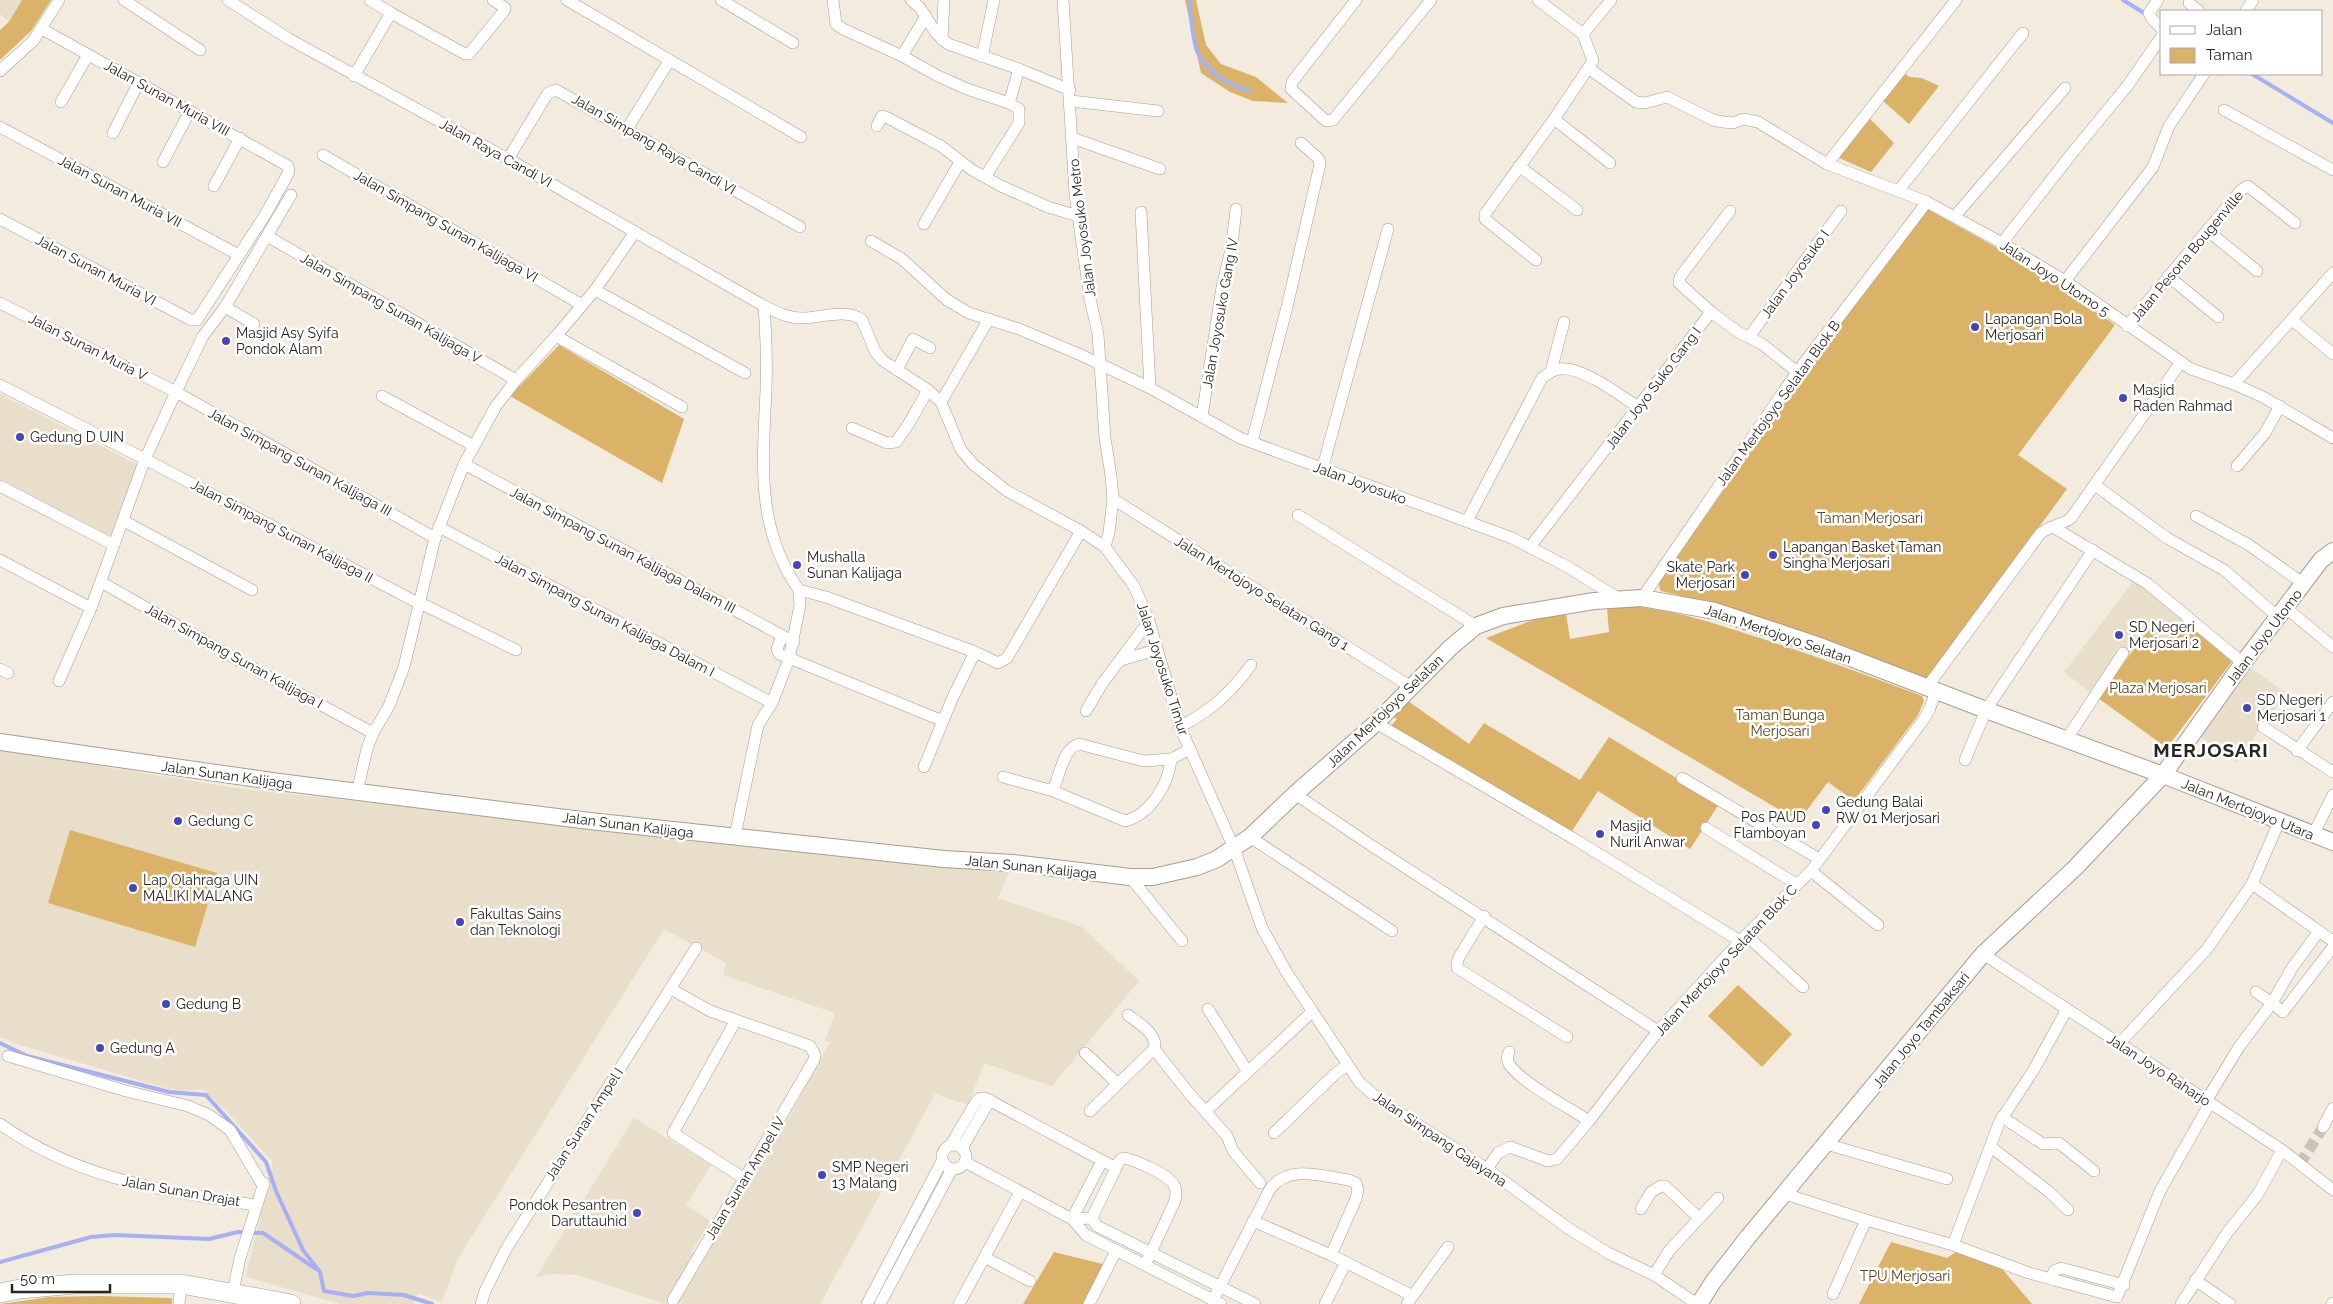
<svg xmlns="http://www.w3.org/2000/svg" width="2333" height="1304" font-family="Raleway,sans-serif">
  <rect width="100%" height="100%" fill="#f2ebde"/>
  <g fill="#e9deca">
    <polygon points="0,0 22,0 9,22 0,14"/>
    <polygon points="0,394 138,465 113,537 0,479"/>
    <polygon points="2136,578 2187,618 2166,642 2149,629 2098,698 2064,672"/>
    <polygon points="2248,666 2286,693 2236,763 2199,736"/>
    <polygon points="0,750 242,789 1009,871 998,898 1082,927 1139,981 1052,1086 984,1063 968,1105 935,1094 820,1304 682,1304 678,1302 789,1117 830,1042 825,1041 835,1013 723,975 726,963 664,929 457,1260 442,1302 418,1293 413,1304 340,1304 246,1277 273,1162 228,1113 203,1089 186,1091 169,1089 20,1045 0,1037"/>
    <polygon points="634,1118 711,1165 686,1205 710,1221 691,1253 694,1255 666,1304 577,1275 552,1274 536,1277"/>
  </g>
  <g fill="#dab368">
    <polygon points="22,0 51,0 31,31 0,60 0,30 9,22"/>
    <polygon points="1185,0 1196,0 1206,45 1221,64 1256,77 1288,103 1253,101 1230,92 1201,73"/>
    <polygon points="1903,73 1910,77 1922,78 1939,86 1909,124 1882,100"/>
    <polygon points="1867,116 1894,143 1871,172 1837,157"/>
    <polygon points="1929,210 2049,277 2115,325 2018,455 2067,489 1928,678 1924,680 1714,604 1661,591 1659,586 1660,581 1842,321 1926,211"/>
    <polygon points="559,345 684,419 662,483 510,396"/>
    <path d="M 1627,606 C 1674,609 1712,623 1757,637 C 1812,655 1867,675 1922,696 L 1924,701 L 1918,715 L 1854,801 L 1828,782 L 1799,821 L 1486,638 L 1536,619 L 1566,614 L 1570,639 L 1609,632 L 1607,608 Z"/>
    <polygon points="2187,618 2233,660 2167,748 2098,698 2149,629 2166,642"/>
    <polygon points="1408,701 1469,744 1484,723 1580,780 1609,737 1719,804 1690,849 1598,791 1570,834 1389,728 1397,719 1392,716"/>
    <polygon points="70,830 217,873 195,947 48,903"/>
    <polygon points="1738,985 1792,1034 1762,1067 1708,1016"/>
    <polygon points="1891,1242 1947,1258 1959,1250 2003,1270 2032,1304 1859,1304"/>
    <polygon points="1054,1252 1103,1264 1083,1304 1023,1304"/>
    <polygon points="98,1296 172,1298 172,1304 0,1304 49,1297"/>
  </g>
  <g fill="none" stroke-linecap="round" stroke-linejoin="round">
    <g stroke="#a6b0f3" stroke-width="4">
      <path d="M 1189,0 C 1191,14 1192,41 1198,53 C 1209,74 1228,85 1250,91"/>
      <polyline points="2123,0 2144,13"/>
      <polyline points="2252,74 2333,123"/>
      <polyline points="0,1043 27,1056 169,1092 206,1095 266,1162 276,1191 303,1250 320,1272 324,1291 353,1296 368,1293 404,1295 432,1304"/>
      <polyline points="0,1262 91,1237 114,1235 209,1239 238,1232 263,1233 316,1269"/>
    </g>
    <polyline stroke="#cac4b8" stroke-width="11" stroke-dasharray="11 5.5" stroke-linecap="butt" points="2300,1164 2323,1127"/>
    <g stroke="#a59e92" stroke-width="12">
      <g id="minor">
        <polyline points="124,0 200,50"/>
        <path d="M 228,0 L 289,39 L 508,159 L 764,306 C 776,312 788,318 801,318 C 821,318 846,308 862,320 L 875,351 L 882,360 L 928,390 L 941,402 L 961,450 L 974,465 L 1007,491 L 1081,531 L 1105,547 L 1134,586 L 1149,621 L 1180,727 L 1234,848 L 1262,928 L 1287,973 L 1360,1083 L 1381,1101 L 1487,1169 L 1568,1228 L 1608,1253 L 1654,1275 L 1697,1304"/>
        <polyline points="370,0 391,13"/>
        <polyline points="567,0 801,137"/>
        <polyline points="721,0 793,43"/>
        <polyline points="833,0 836,24 843,29 902,56 938,76 967,89 1009,103 1019,69"/>
        <polyline points="911,0 920,8 936,33 948,44 1019,69 1070,90"/>
        <polyline points="1063,0 1075,194 1090,299 1098,334 1105,438 1111,476 1113,499 1109,532 1105,547"/>
        <polyline points="1356,0 1292,82 1291,89 1326,121 1333,120 1431,0"/>
        <polyline points="2158,0 2149,13 2152,19 2162,29"/>
        <polyline points="2189,3 2199,11"/>
        <polyline points="2246,11 2253,0"/>
        <polyline points="1583,34 1611,0"/>
        <polyline points="942,40 944,0"/>
        <polyline points="902,56 926,16"/>
        <polyline points="982,57 994,0"/>
        <polyline points="1588,68 1636,102 1645,103 1667,97 1713,120 1723,122 1733,123 1743,119 1758,122 1827,164 1927,202 2002,243 2065,281 2191,369 2234,384 2263,397 2333,438"/>
        <polyline points="0,71 33,41 59,0"/>
        <polyline points="354,76 391,13 465,54 469,54 504,11 505,8 493,0"/>
        <polyline points="1071,101 1158,111"/>
        <polyline points="61,102 88,55"/>
        <polyline points="2224,110 2333,170"/>
        <polyline points="1554,119 1610,163"/>
        <polyline points="877,126 882,116 886,117 941,146 972,170 1001,186 1048,207 1078,216"/>
        <polyline points="0,127 239,255"/>
        <polyline points="627,129 669,61"/>
        <polyline points="113,133 139,82"/>
        <polyline points="1072,138 1160,169"/>
        <polyline points="323,155 582,305"/>
        <polyline points="508,159 548,93 556,90 800,227"/>
        <polyline points="163,162 190,111"/>
        <polyline points="1827,164 1956,0"/>
        <polyline points="1519,166 1577,210"/>
        <polyline points="985,177 1019,123 1019,109 1009,103"/>
        <polyline points="214,186 240,138"/>
        <polyline points="1899,190 2023,33"/>
        <polyline points="1730,211 1680,277 1679,283 1711,312 1738,332 1762,344 1797,372"/>
        <polyline points="1141,212 1150,388"/>
        <polyline points="1955,216 2065,88"/>
        <polyline points="0,219 191,320 197,320 265,215 289,172 288,166 42,29"/>
        <polyline points="924,224 960,162"/>
        <polyline points="2207,230 2257,271"/>
        <polyline points="267,236 516,380"/>
        <polyline points="871,241 902,259 947,300 969,313 1019,329 1081,355 1150,388 1240,438 1512,538 1568,567 1621,600"/>
        <polyline points="2002,243 2073,152 2128,85 2162,36"/>
        <polyline points="1536,260 1485,219 1485,214 1554,119 1593,61 1583,34 1538,0"/>
        <polyline points="2168,276 2218,317"/>
        <polyline points="2065,281 2153,167 2169,126 2204,74"/>
        <polyline points="595,290 745,373"/>
        <polyline points="0,303 176,392 435,538"/>
        <path d="M 764,306 C 766,334 767,363 766,390 C 763,462 755,527 799,590"/>
        <polyline points="225,307 254,324"/>
        <polyline points="2292,320 2333,354"/>
        <polyline points="2127,326 2241,190 2248,186 2295,223"/>
        <polyline points="556,336 682,407"/>
        <polyline points="1749,337 1841,211"/>
        <polyline points="897,370 913,339 930,348"/>
        <polyline points="1551,371 1564,322"/>
        <polyline points="2234,384 2333,273"/>
        <polyline points="0,385 145,459 420,604"/>
        <polyline points="382,396 474,446"/>
        <polyline points="941,402 989,319"/>
        <polyline points="1202,417 1222,287 1232,245 1236,209"/>
        <polyline points="852,428 887,443 896,442 908,425 928,390"/>
        <polyline points="1252,442 1287,307 1320,164 1319,159 1301,143"/>
        <polyline points="464,464 794,642"/>
        <polyline points="2237,466 2265,433 2280,406"/>
        <polyline points="1322,470 1388,229"/>
        <polyline points="2095,485 2167,538 2224,570 2278,617"/>
        <polyline points="0,486 114,545"/>
        <polyline points="1113,499 1411,687"/>
        <polyline points="1298,515 1476,626"/>
        <polyline points="2196,516 2249,545 2304,584"/>
        <polyline points="124,521 252,590"/>
        <path d="M 1467,521 L 1542,378 C 1547,374 1552,370 1559,369 C 1580,365 1622,396 1639,408"/>
        <polyline points="439,527 772,703"/>
        <polyline points="2053,527 2148,584 2243,663"/>
        <polyline points="1530,547 1711,312"/>
        <polyline points="0,560 91,608"/>
        <polyline points="101,582 245,664 373,733"/>
        <polyline points="799,590 826,597 975,652 953,697 924,767"/>
        <polyline points="1642,598 1797,372 1927,202"/>
        <polyline points="420,603 516,650"/>
        <polyline points="2285,607 2333,647"/>
        <polyline points="782,636 777,649 779,654 943,721"/>
        <polyline points="975,652 998,663 1007,658 1081,531"/>
        <polyline points="1121,660 1156,650"/>
        <polyline points="0,669 8,673"/>
        <polyline points="59,681 91,608 145,459 176,392 203,336 225,307 291,195"/>
        <path d="M 1927,687 L 2040,534 C 2048,526 2062,525 2071,518 L 2181,362"/>
        <polyline points="1086,711 1102,684 1149,621"/>
        <polyline points="1376,723 1576,840 1740,941"/>
        <path d="M 1180,727 C 1211,710 1230,694 1251,665"/>
        <polyline points="2263,727 2333,772"/>
        <polyline points="2066,740 2123,653"/>
        <polyline points="2297,751 2333,702"/>
        <polyline points="1965,760 1986,710 2093,550"/>
        <path d="M 1003,777 L 1053,791 L 1125,821 C 1150,815 1169,784 1171,759"/>
        <polyline points="1682,778 1819,859"/>
        <path d="M 1053,791 C 1059,777 1063,748 1079,744 L 1144,761 L 1171,759 L 1190,749"/>
        <polyline points="357,792 367,749 373,733 389,706 404,667 435,538 464,464 496,406 516,380 556,336 595,290 635,232"/>
        <polyline points="1295,794 1366,842 1658,1031"/>
        <polyline points="1706,828 1796,884"/>
        <polyline points="2313,835 2333,795"/>
        <polyline points="735,836 758,725 772,703 789,659 800,605 799,590"/>
        <polyline points="1250,837 1392,931"/>
        <polyline points="1811,871 1878,925"/>
        <polyline points="1130,877 1182,941"/>
        <polyline points="2252,884 2333,941"/>
        <polyline points="1484,916 1459,957 1457,963 1457,968 1567,1037"/>
        <polyline points="1747,936 1803,987"/>
        <polyline points="1983,954 2282,1150 2333,1190"/>
        <polyline points="671,989 710,1011 810,1046 815,1055 814,1060 673,1300"/>
        <polyline points="2256,992 2272,1003 2292,968 2319,931"/>
        <polyline points="1208,1009 1248,1072"/>
        <path d="M 1128,1015 C 1138,1023 1159,1034 1154,1049 L 1188,1092 L 1227,1136 L 1233,1151 L 1260,1183"/>
        <polyline points="736,1020 673,1133 745,1179"/>
        <polyline points="2119,1044 2207,949 2252,884 2279,822"/>
        <path d="M 1509,1052 C 1507,1056 1507,1060 1509,1064 C 1520,1082 1570,1108 1589,1121"/>
        <polyline points="1085,1053 1117,1083"/>
        <polyline points="8,1056 126,1091 188,1106 209,1115 230,1130 263,1186"/>
        <polyline points="2206,1101 2239,1047 2272,1003 2283,1012 2333,947"/>
        <polyline points="1090,1111 1154,1049"/>
        <polyline points="1206,1111 1312,1012"/>
        <polyline points="2002,1117 2043,1144 2059,1143 2094,1171"/>
        <path d="M 0,1124 C 79,1180 162,1190 255,1205"/>
        <polyline points="2323,1127 2333,1108"/>
        <polyline points="1274,1133 1335,1074 1347,1065"/>
        <polyline points="1826,1144 1947,1179"/>
        <circle cx="954" cy="1157" r="12"/>
        <path d="M 950,1146 L 976,1102 L 980,1098 L 985,1098 L 1116,1168 L 1120,1160 L 1124,1158 C 1135,1160 1169,1175 1174,1185 C 1177,1190 1176,1196 1175,1201 L 1145,1265"/>
        <polyline points="1991,1147 2048,1191 2068,1210"/>
        <polyline points="962,1148 990,1100"/>
        <polyline points="1102,1161 1072,1219 1086,1235 1221,1304"/>
        <polyline points="965,1162 1072,1219 1092,1218"/>
        <polyline points="1116,1168 1092,1218 1097,1226 1255,1304"/>
        <polyline points="1487,1169 1498,1153 1510,1147 1548,1161 1557,1159 1589,1121 1658,1031 1740,941 1811,871 1924,719 1930,708 1936,691"/>
        <polyline points="1785,1194 1866,1220 1953,1245 2029,1273 2117,1297 2160,1191 2210,1103"/>
        <polyline points="1641,1209 1651,1192 1661,1186 1665,1186 1699,1218"/>
        <polyline points="1253,1221 1331,1255 1411,1295"/>
        <polyline points="1953,1245 1999,1123 2033,1071 2067,1009"/>
        <polyline points="986,1258 1030,1281"/>
        <polyline points="1654,1275 1669,1251 1718,1198"/>
        <polyline points="2051,1279 2054,1271 2061,1268 2124,1285"/>
        <polyline points="2195,1280 2230,1304"/>
        <polyline points="233,1292 240,1258 264,1183"/>
        <polyline points="1833,1294 1866,1220"/>
        <path d="M 1213,1300 L 1270,1189 C 1289,1164 1322,1176 1349,1180 L 1356,1183 L 1358,1190 L 1356,1199 L 1331,1255"/>
        <polyline points="179,1304 181,1284"/>
        <polyline points="481,1304 485,1291 506,1249 696,948"/>
        <polyline points="867,1304 942,1161"/>
        <polyline points="880,1304 952,1169"/>
        <polyline points="959,1304 1020,1192"/>
        <polyline points="1089,1304 1116,1251"/>
        <polyline points="1325,1304 1346,1262"/>
        <polyline points="1407,1304 1448,1247"/>
        <polyline points="2181,1304 2227,1233 2258,1194 2282,1150"/>
        <polyline points="2332,1304 2333,1303"/>
      </g>
    </g>
    <g stroke="#a59e92" stroke-width="18">
      <g id="secondary">
        <polyline points="0,742 279,782 590,821 944,859 1013,863 1130,877 1153,877 1197,867 1217,859 1250,837 1295,794 1376,723 1450,648 1476,626 1503,616 1594,601 1642,598 1715,611 1817,645 1986,710 2163,775 2333,842"/>
        <polyline points="1699,1304 1713,1282 1748,1237 1983,954 2075,868 2163,775 2243,663 2321,560 2333,551"/>
      </g>
    </g>
    <g stroke="#a59e92" stroke-width="20">
      <polyline id="primary" points="0,1293 20,1289 75,1284 181,1284 291,1304"/>
    </g>
    <use href="#minor" stroke="#fff" stroke-width="11"/>
    <use href="#secondary" stroke="#fff" stroke-width="16"/>
    <use href="#primary" stroke="#fff" stroke-width="19"/>
  </g>
  <g fill="#4644ba" stroke="#fff" stroke-width="2">
    <circle cx="1975" cy="327" r="5"/>
    <circle cx="226" cy="341" r="5"/>
    <circle cx="2123" cy="398" r="5"/>
    <circle cx="20" cy="437" r="5"/>
    <circle cx="1773" cy="555" r="5"/>
    <circle cx="797" cy="565" r="5"/>
    <circle cx="1745" cy="575" r="5"/>
    <circle cx="2119" cy="635" r="5"/>
    <circle cx="2247" cy="708" r="5"/>
    <circle cx="1826" cy="810" r="5"/>
    <circle cx="178" cy="821" r="5"/>
    <circle cx="1816" cy="825" r="5"/>
    <circle cx="1600" cy="834" r="5"/>
    <circle cx="133" cy="888" r="5"/>
    <circle cx="460" cy="922" r="5"/>
    <circle cx="166" cy="1004" r="5"/>
    <circle cx="100" cy="1048" r="5"/>
    <circle cx="822" cy="1175" r="5"/>
    <circle cx="637" cy="1213" r="5"/>
  </g>
  <g text-anchor="middle" stroke-width="5" stroke-linejoin="round" paint-order="stroke">
    <g font-size="14" fill="#282621" stroke="#fff">
      <text transform="translate(167 98) rotate(29)" y="5">Jalan Sunan Muria VIII</text>
      <text transform="translate(654 144) rotate(30)" y="5">Jalan Simpang Raya Candi VI</text>
      <text transform="translate(496 153) rotate(29)" y="5">Jalan Raya Candi VI</text>
      <text transform="translate(120 191) rotate(28)" y="5">Jalan Sunan Muria VII</text>
      <text transform="translate(446 226) rotate(30)" y="5">Jalan Simpang Sunan Kalijaga VI</text>
      <text transform="translate(1082 228) rotate(-97)" y="5">Jalan Joyosuko Metro</text>
      <text transform="translate(2187 256) rotate(-50)" y="5">Jalan Pesona Bougenville</text>
      <text transform="translate(96 270) rotate(28)" y="5">Jalan Sunan Muria VI</text>
      <text transform="translate(1795 274) rotate(-54)" y="5">Jalan Joyosuko I</text>
      <text transform="translate(2055 278) rotate(33)" y="5">Jalan Joyo Utomo 5</text>
      <text transform="translate(391 308) rotate(30)" y="5">Jalan Simpang Sunan Kalijaga V</text>
      <text transform="translate(1220 313) rotate(-80)" y="5">Jalan Joyosuko Gang IV</text>
      <text transform="translate(88 347) rotate(27)" y="5">Jalan Sunan Muria V</text>
      <text transform="translate(1653 388) rotate(-53)" y="5">Jalan Joyo Suko Gang I</text>
      <text transform="translate(1778 403) rotate(-54)" y="5">Jalan Mertojoyo Selatan Blok B</text>
      <text transform="translate(300 462) rotate(29)" y="5">Jalan Simpang Sunan Kalijaga III</text>
      <text transform="translate(1360 483) rotate(20)" y="5">Jalan Joyosuko</text>
      <text transform="translate(282 531) rotate(28)" y="5">Jalan Simpang Sunan Kalijaga II</text>
      <text transform="translate(623 550) rotate(28)" y="5">Jalan Simpang Sunan Kalijaga Dalam III</text>
      <text transform="translate(1262 593) rotate(32)" y="5">Jalan Mertojoyo Selatan Gang 1</text>
      <text transform="translate(605 615) rotate(28)" y="5">Jalan Simpang Sunan Kalijaga Dalam I</text>
      <text transform="translate(1778 634) rotate(19)" y="5">Jalan Mertojoyo Selatan</text>
      <text transform="translate(2264 637) rotate(-53)" y="5">Jalan Joyo Utomo</text>
      <text transform="translate(234 656) rotate(29)" y="5">Jalan Simpang Sunan Kalijaga I</text>
      <text transform="translate(1163 669) rotate(72)" y="5">Jalan Joyosuko Timur</text>
      <text transform="translate(1385 711) rotate(-44)" y="5">Jalan Mertojoyo Selatan</text>
      <text transform="translate(227 775) rotate(8)" y="5">Jalan Sunan Kalijaga</text>
      <text transform="translate(2248 809) rotate(22)" y="5">Jalan Mertojoyo Utara</text>
      <text transform="translate(628 825) rotate(7)" y="5">Jalan Sunan Kalijaga</text>
      <text transform="translate(1031 867) rotate(6)" y="5">Jalan Sunan Kalijaga</text>
      <text transform="translate(1726 960) rotate(-47)" y="5">Jalan Mertojoyo Selatan Blok C</text>
      <text transform="translate(1921 1030) rotate(-51)" y="5">Jalan Joyo Tambaksari</text>
      <text transform="translate(2159 1070) rotate(33)" y="5">Jalan Joyo Raharjo</text>
      <text transform="translate(584 1124) rotate(-57)" y="5">Jalan Sunan Ampel I</text>
      <text transform="translate(1440 1139) rotate(34)" y="5">Jalan Simpang Gajayana</text>
      <text transform="translate(745 1178) rotate(-59)" y="5">Jalan Sunan Ampel IV</text>
      <text transform="translate(181 1191) rotate(10)" y="5">Jalan Sunan Drajat</text>
    </g>
    <g font-size="14" fill="#282621" stroke="#fff" text-anchor="start">
      <text x="1985" y="324">Lapangan Bola<tspan x="1985" dy="16">Merjosari</tspan></text>
      <text x="236" y="338">Masjid Asy Syifa<tspan x="236" dy="16">Pondok Alam</tspan></text>
      <text x="2133" y="395">Masjid<tspan x="2133" dy="16">Raden Rahmad</tspan></text>
      <text x="30" y="442">Gedung D UIN</text>
      <text x="1783" y="552">Lapangan Basket Taman<tspan x="1783" dy="16">Singha Merjosari</tspan></text>
      <text x="807" y="562">Mushalla<tspan x="807" dy="16">Sunan Kalijaga</tspan></text>
      <text x="1735" y="572" text-anchor="end">Skate Park<tspan x="1735" dy="16">Merjosari</tspan></text>
      <text x="2129" y="632">SD Negeri<tspan x="2129" dy="16">Merjosari 2</tspan></text>
      <text x="2257" y="705">SD Negeri<tspan x="2257" dy="16">Merjosari 1</tspan></text>
      <text x="1836" y="807">Gedung Balai<tspan x="1836" dy="16">RW 01 Merjosari</tspan></text>
      <text x="1806" y="822" text-anchor="end">Pos PAUD<tspan x="1806" dy="16">Flamboyan</tspan></text>
      <text x="188" y="826">Gedung C</text>
      <text x="1610" y="831">Masjid<tspan x="1610" dy="16">Nuril Anwar</tspan></text>
      <text x="143" y="885">Lap Olahraga UIN<tspan x="143" dy="16">MALIKI MALANG</tspan></text>
      <text x="470" y="919">Fakultas Sains<tspan x="470" dy="16">dan Teknologi</tspan></text>
      <text x="176" y="1009">Gedung B</text>
      <text x="110" y="1053">Gedung A</text>
      <text x="832" y="1172">SMP Negeri<tspan x="832" dy="16">13 Malang</tspan></text>
      <text x="627" y="1210" text-anchor="end">Pondok Pesantren<tspan x="627" dy="16">Daruttauhid</tspan></text>
    </g>
    <g font-size="14" fill="#59451f" stroke="#fff">
      <text x="1870" y="523">Taman Merjosari</text>
      <text x="2158" y="693">Plaza Merjosari</text>
      <text x="1780" y="720">Taman Bunga<tspan x="1780" dy="16">Merjosari</tspan></text>
      <text x="1905" y="1281">TPU Merjosari</text>
    </g>
    <g font-size="19" font-weight="bold" letter-spacing="1" fill="#282621" stroke="#fff">
      <text x="2211" y="757">MERJOSARI</text>
    </g>
  </g>
  <rect x="2160" y="10" width="162" height="65" fill="#ffffff" stroke="#a9a8a6"/>
  <rect x="2170" y="26" width="25" height="8" fill="#ffffff" stroke="#a9a8a6"/>
  <text x="2206" y="35" font-size="15" fill="#282621">Jalan</text>
  <rect x="2170" y="48" width="25" height="15" fill="#dab368" stroke="#a9a8a6"/>
  <text x="2206" y="60" font-size="15" fill="#282621">Taman</text>
  <path d="M12 1284v8h98v-8" fill="none" stroke="#282621" stroke-width="2.5"/>
  <text x="20" y="1284" font-size="15" fill="#282621" stroke="#ffffff" stroke-width="4" paint-order="stroke">50 m</text>
</svg>
